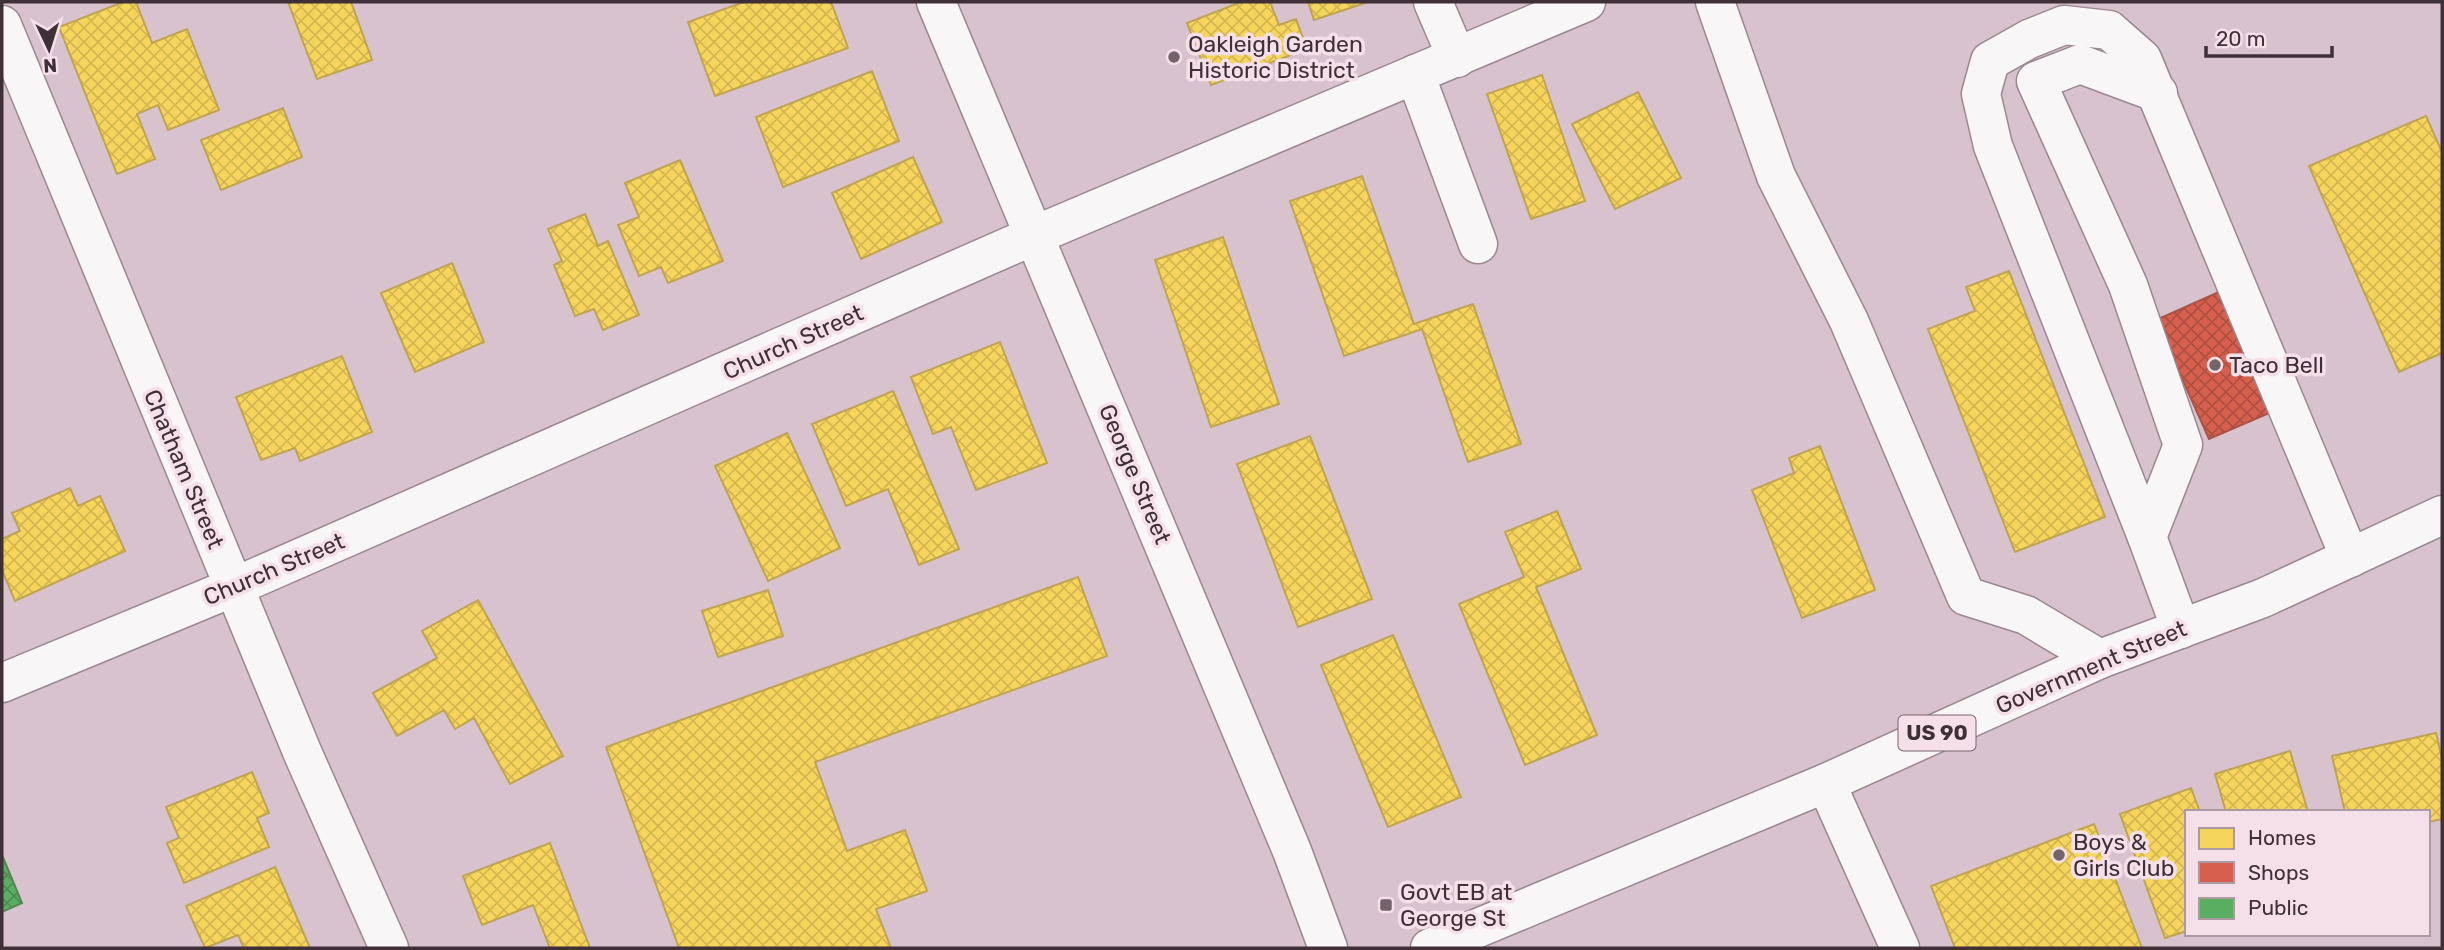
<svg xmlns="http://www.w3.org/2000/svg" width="2444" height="950" font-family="Rubik,sans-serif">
  <defs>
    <pattern id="homes-cross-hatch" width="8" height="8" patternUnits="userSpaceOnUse" patternTransform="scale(1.75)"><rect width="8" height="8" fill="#f6d55c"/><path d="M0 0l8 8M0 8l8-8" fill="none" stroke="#d4b751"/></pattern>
    <pattern id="shops-cross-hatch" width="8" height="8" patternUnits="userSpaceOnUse" patternTransform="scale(1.75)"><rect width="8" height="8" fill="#d6604d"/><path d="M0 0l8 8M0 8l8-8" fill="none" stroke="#af5041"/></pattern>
    <pattern id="public-cross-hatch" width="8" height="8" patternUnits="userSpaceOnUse" patternTransform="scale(1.75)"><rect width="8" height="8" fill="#5aae61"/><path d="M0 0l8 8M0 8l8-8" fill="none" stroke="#4c8e51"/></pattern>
  </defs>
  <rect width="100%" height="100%" fill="#d8c2cd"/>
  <g fill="url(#homes-cross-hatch)" stroke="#bfa451" stroke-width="2">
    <polygon points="123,2 136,2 152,43 187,29 219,110 168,130 158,105 137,114 155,159 117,174 59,27"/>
    <polygon points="288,2 351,2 372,60 317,79"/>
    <polygon points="744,2 831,2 848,48 715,96 688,22"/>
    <polygon points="1241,2 1270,2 1279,25 1296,19 1307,49 1211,85 1187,23"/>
    <polygon points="1308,2 1368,2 1314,20"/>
    <polygon points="872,71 899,141 783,187 756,117"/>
    <polygon points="1542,75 1585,201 1531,219 1487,94"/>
    <polygon points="1638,92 1681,178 1615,209 1572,124"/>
    <polygon points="283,108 302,157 221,190 201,140"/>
    <polygon points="2426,116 2442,152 2442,353 2399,372 2309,166"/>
    <polygon points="913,157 942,222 861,259 832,193"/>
    <polygon points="680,160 723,261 668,283 661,267 639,276 618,225 639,217 625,183"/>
    <polygon points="1362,176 1414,324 1473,304 1521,444 1468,462 1422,329 1344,356 1290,201"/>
    <polygon points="585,214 598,246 608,241 639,315 603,330 594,309 575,316 554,265 562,261 548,229"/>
    <polygon points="1223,237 1279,404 1211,427 1155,260"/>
    <polygon points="452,263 484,342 415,372 381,293"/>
    <polygon points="2009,271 2105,517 2015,552 1928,329 1975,311 1966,287"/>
    <polygon points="1000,342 1047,463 976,490 951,427 933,434 911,377"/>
    <polygon points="342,356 372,432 300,461 295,448 261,460 236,397"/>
    <polygon points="893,391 959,549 919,565 888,489 846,506 812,424"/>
    <polygon points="787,433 840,548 768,581 715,466"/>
    <polygon points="1310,436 1372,599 1298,627 1237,464"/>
    <polygon points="1820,446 1875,590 1802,618 1752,490 1794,473 1789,458"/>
    <polygon points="70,488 78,506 100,496 125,551 15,601 2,570 2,539 20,531 12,513"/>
    <polygon points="1557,511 1581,569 1536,587 1597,735 1525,765 1459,604 1524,577 1505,532"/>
    <polygon points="1078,577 1107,656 815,762 847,851 905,830 927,891 876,909 891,948 679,948 606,747"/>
    <polygon points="768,590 783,636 718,657 702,611"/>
    <polygon points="478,600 563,756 510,784 474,718 455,729 444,710 397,736 373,693 437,658 422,631"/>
    <polygon points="1393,635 1461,797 1388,827 1321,665"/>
    <polygon points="2436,733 2442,759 2442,819 2428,822 2428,812 2345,812 2332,756"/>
    <polygon points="2290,751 2308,812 2226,812 2215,774"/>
    <polygon points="252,772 269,813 257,818 269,847 184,883 167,843 179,838 166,807"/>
    <polygon points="2191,788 2200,812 2187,812 2187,931 2165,938 2120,814"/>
    <polygon points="2094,824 2142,948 1955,948 1931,886"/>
    <polygon points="550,843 590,948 550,948 533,905 482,925 463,876"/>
    <polygon points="275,867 310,948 244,948 238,935 205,948 186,906"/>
  </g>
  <polygon fill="url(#shops-cross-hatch)" stroke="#a95247" stroke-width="2" points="2221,291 2274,411 2209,439 2156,320"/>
  <polygon fill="url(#public-cross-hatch)" stroke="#528855" stroke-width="2" points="2,855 22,903 2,912"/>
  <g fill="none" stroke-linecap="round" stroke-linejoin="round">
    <g stroke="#998890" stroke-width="41">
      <g id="minor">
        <polyline points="936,2 1292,851 1328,948"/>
        <polyline points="1433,2 1457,58"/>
        <polyline points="1715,2 1776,176 1849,321 1966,596 2026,615 2100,659"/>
        <polyline points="2,25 303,754 389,948"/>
        <polyline points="1415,74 1478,244"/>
        <polyline points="2147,537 2183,445 2128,285 2036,81 2080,64 2158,93"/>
        <polyline points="2181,629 2147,537 1993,146 1981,94 1990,61 2029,39 2064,25 2109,30 2142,59 2350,558"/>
        <polyline points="2,683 234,587 1033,236 1586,2"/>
        <polyline points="1826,783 1900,948"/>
      </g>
    </g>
    <g stroke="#998890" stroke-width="41">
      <polyline id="major" points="1430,948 1826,783 2100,659 2263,598 2442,515"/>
    </g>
    <use href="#minor" stroke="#f9f6f8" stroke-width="38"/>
    <use href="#major" stroke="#f9f6f8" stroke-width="38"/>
  </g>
  <g fill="#75636c" stroke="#f5e0ea" stroke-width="2.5">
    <circle cx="1174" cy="57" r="7"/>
    <circle cx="2215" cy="365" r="7"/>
    <circle cx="2059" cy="855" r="7"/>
    <rect x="1379" y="898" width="14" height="14" rx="3.5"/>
  </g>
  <g text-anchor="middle" stroke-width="7" stroke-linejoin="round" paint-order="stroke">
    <rect fill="#f5e0ea" stroke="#76656d" stroke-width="2" x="1898.5" y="715.5" width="77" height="35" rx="5"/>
    <g font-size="21" font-weight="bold" fill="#3f3038">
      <text x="1937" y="740">US 90</text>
    </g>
    <g font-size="23" fill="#3f3038" stroke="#f5e0ea" text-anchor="start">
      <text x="1188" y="52">Oakleigh Garden<tspan x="1188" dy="26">Historic District</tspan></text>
      <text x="2229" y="373">Taco Bell</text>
      <text x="2073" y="850">Boys &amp;<tspan x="2073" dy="26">Girls Club</tspan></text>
      <text x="1400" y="900">Govt EB at<tspan x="1400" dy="26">George St</tspan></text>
    </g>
    <g font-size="23" fill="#3f3038" stroke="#f5e0ea">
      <text transform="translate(793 342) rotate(-24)" y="8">Church Street</text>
      <text transform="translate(184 469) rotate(67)" y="8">Chatham Street</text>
      <text transform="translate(1135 474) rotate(67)" y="8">George Street</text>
      <text transform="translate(274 569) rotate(-23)" y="8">Church Street</text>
      <text transform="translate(2091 667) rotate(-23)" y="8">Government Street</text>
    </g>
  </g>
  <rect width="2444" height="950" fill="none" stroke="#3f3038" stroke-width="7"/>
  <rect x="2185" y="810" width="245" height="126" fill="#f5e0ea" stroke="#ac9aa3" stroke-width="2"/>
  <rect x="2199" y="828" width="35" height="21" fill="#f6d55c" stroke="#ac9aa3" stroke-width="2"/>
  <text x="2248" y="845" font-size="21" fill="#3f3038">Homes</text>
  <rect x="2199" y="862" width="35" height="21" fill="#d6604d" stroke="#ac9aa3" stroke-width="2"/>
  <text x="2248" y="880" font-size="21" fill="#3f3038">Shops</text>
  <rect x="2199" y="898" width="35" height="21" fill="#5aae61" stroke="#ac9aa3" stroke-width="2"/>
  <text x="2248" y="915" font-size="21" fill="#3f3038">Public</text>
  <g transform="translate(49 49) rotate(176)" stroke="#f5e0ea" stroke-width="5" paint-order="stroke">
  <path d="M0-5L12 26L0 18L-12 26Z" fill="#3f3038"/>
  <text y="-10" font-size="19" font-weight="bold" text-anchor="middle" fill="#3f3038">N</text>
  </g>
  <path d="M2206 46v10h126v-10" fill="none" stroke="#3f3038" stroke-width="3.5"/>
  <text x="2216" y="46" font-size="21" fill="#3f3038" stroke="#f5e0ea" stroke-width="5" paint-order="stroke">20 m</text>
</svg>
